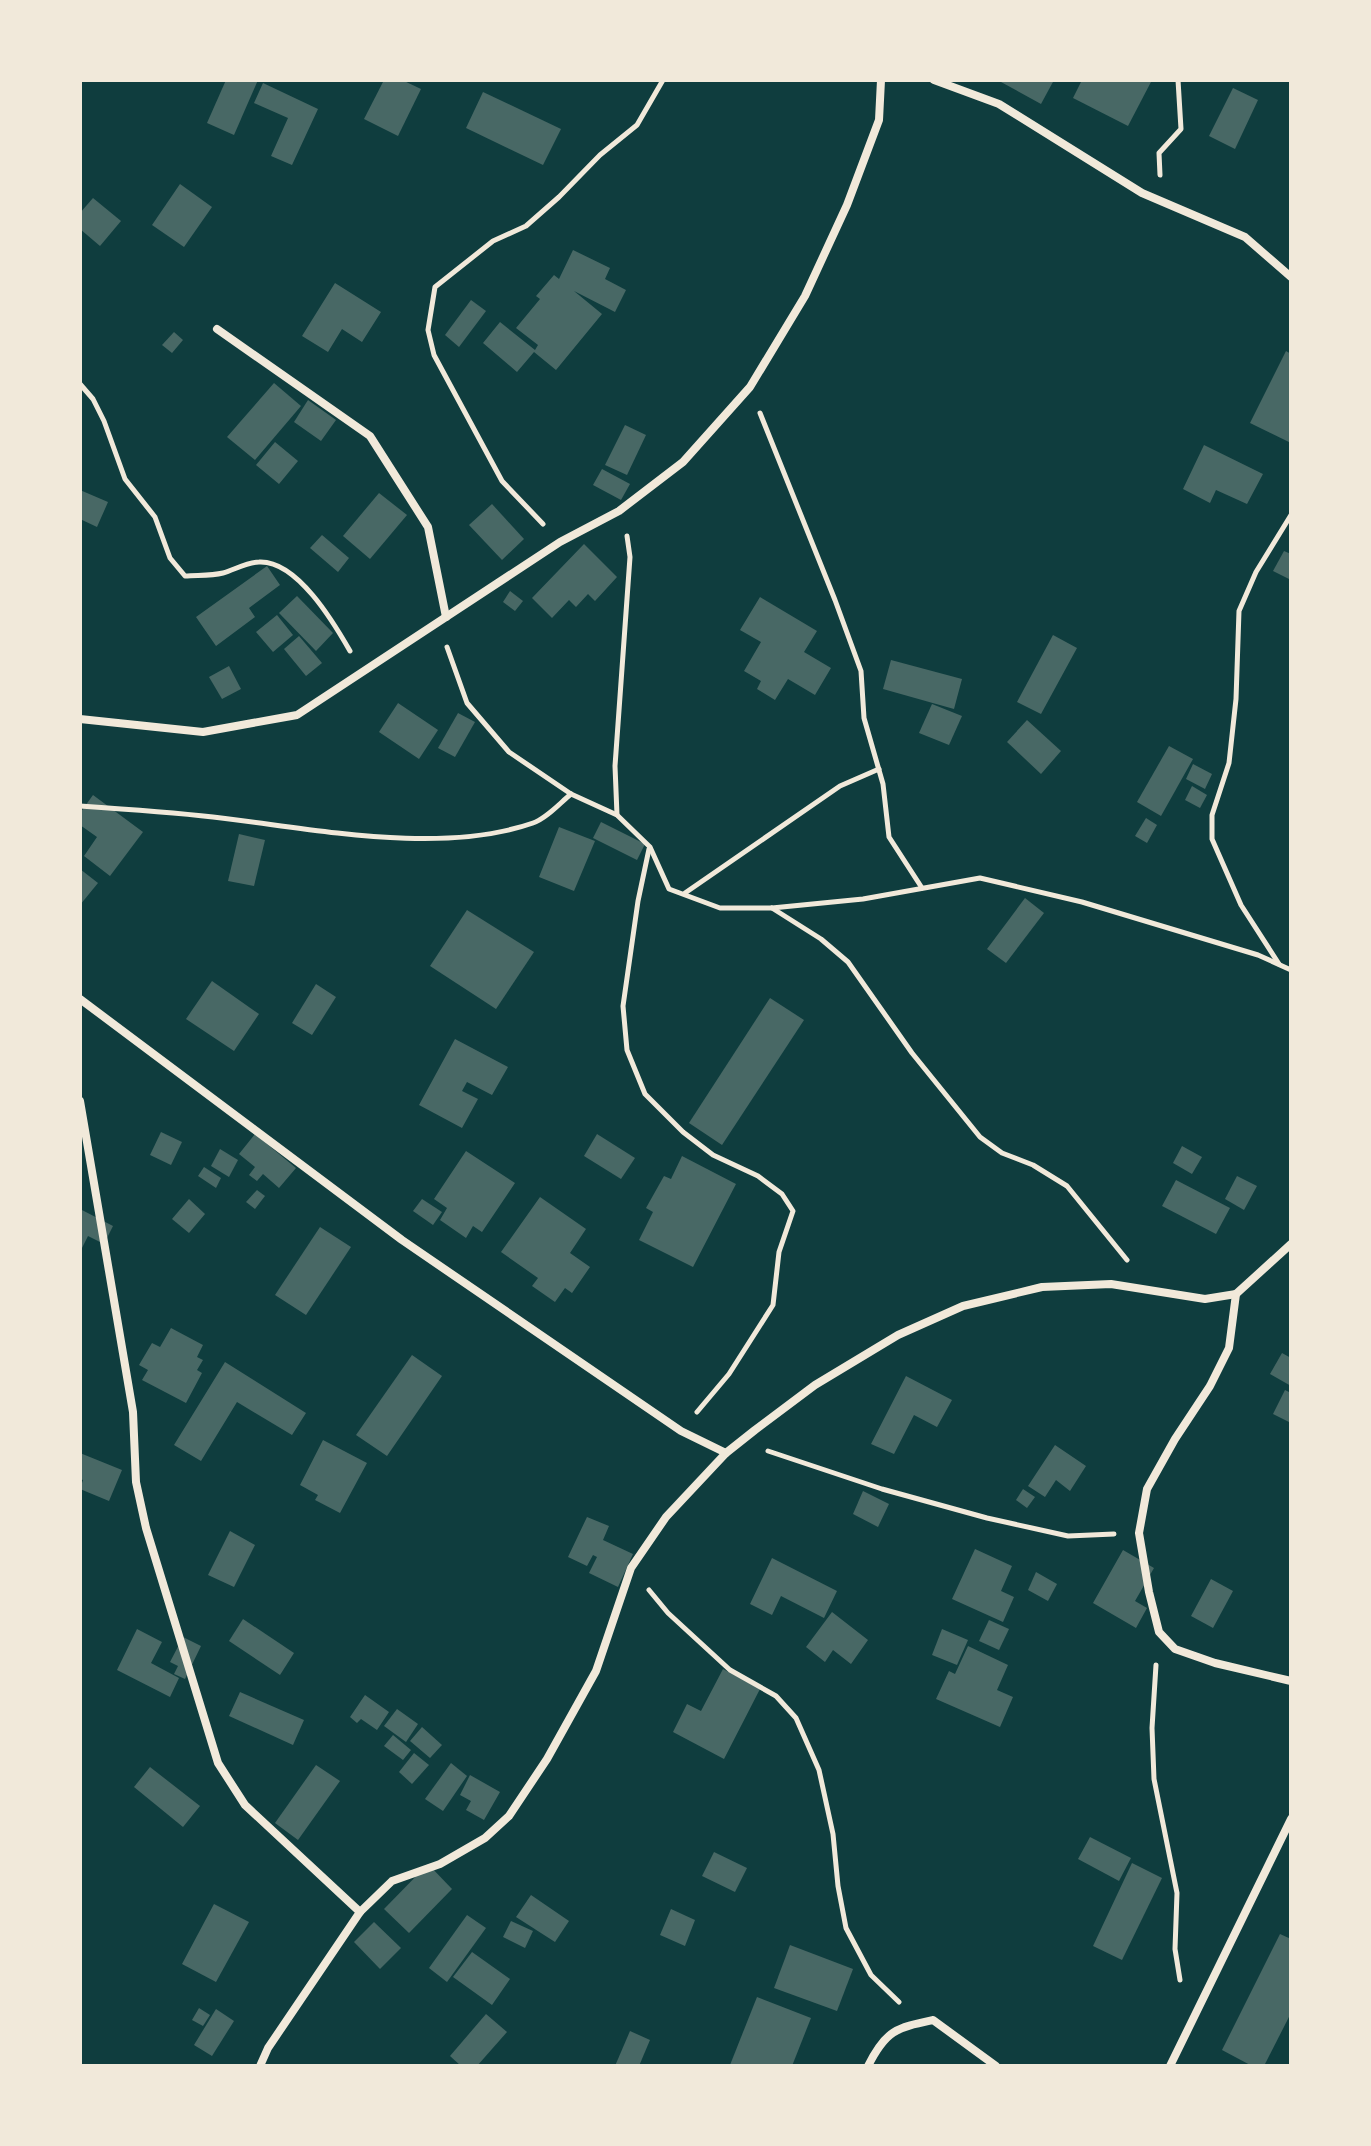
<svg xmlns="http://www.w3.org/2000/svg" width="1371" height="2146" font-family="'Alegreya Sans',sans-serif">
  <rect width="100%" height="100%" fill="#0f3d3e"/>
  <g fill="#486865">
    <polygon points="226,80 258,80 234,135 207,123"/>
    <polygon points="384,80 402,80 421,89 398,136 364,119"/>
    <polygon points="1002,80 1054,80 1041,104 1001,82"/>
    <polygon points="1082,80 1152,80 1128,126 1073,98"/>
    <polygon points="263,83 318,109 292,165 271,156 288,118 254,103"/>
    <polygon points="1233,88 1258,100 1235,149 1209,136"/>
    <polygon points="483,92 561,129 543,165 466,128"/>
    <polygon points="180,184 212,207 184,247 152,225"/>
    <polygon points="93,198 121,221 100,246 80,229 80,213"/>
    <polygon points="573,250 610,268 605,279 626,290 615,312 574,291 602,314 556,370 534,352 517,372 483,343 500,322 535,350 538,345 516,328 540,299 536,296 554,275 559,279"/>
    <polygon points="335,283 381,312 362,342 342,329 328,352 302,336"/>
    <polygon points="471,300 486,311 459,347 445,335"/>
    <polygon points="174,332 183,340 172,353 162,345"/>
    <polygon points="1286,351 1291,354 1291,443 1250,423"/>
    <polygon points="274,383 301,406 255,460 227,437"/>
    <polygon points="308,400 336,420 321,441 294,422"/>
    <polygon points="625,425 646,435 627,475 605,465"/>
    <polygon points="275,442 298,461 279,484 256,465"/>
    <polygon points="1204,445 1263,474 1247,504 1216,490 1210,503 1183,489"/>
    <polygon points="602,469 630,484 621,500 593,485"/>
    <polygon points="80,490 108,502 97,527 80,519"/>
    <polygon points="379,493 407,515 370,559 343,536"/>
    <polygon points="492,504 524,539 502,560 469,525"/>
    <polygon points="322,535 349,558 338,572 310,548"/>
    <polygon points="584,544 617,577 595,601 588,594 576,607 569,600 552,618 532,598"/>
    <polygon points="1284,551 1291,554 1291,580 1273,571"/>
    <polygon points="267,566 280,585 249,608 255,617 216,646 196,617"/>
    <polygon points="510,591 523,601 515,611 503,602"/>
    <polygon points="297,596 333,633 316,651 279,613"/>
    <polygon points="760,597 817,631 804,652 831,668 815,695 788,679 775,700 757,689 761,681 744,671 761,642 740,630"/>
    <polygon points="277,615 293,635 273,652 256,632"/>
    <polygon points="1053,635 1077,648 1041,714 1017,702"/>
    <polygon points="299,636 322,663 306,676 284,649"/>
    <polygon points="891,660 962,679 954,709 883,689"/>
    <polygon points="229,666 241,689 222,699 209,677"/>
    <polygon points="398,703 438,730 419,759 379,732"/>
    <polygon points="932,704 962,716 949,745 919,733"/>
    <polygon points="458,713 475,722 455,757 438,748"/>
    <polygon points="1027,720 1061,751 1041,774 1007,742"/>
    <polygon points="1169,746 1193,759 1161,816 1137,802"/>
    <polygon points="1193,764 1212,774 1205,789 1186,779"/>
    <polygon points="1192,786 1207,795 1200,808 1185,800"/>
    <polygon points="93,795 143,832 110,876 84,856 97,837 80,825 80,813"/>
    <polygon points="1146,818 1157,825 1147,843 1135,836"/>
    <polygon points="601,822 645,844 637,860 593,838"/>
    <polygon points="559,827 595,841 574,891 539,877"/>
    <polygon points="239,834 265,840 254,886 228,881"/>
    <polygon points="80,869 98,883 80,905"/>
    <polygon points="1025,898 1044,913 1006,963 987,949"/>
    <polygon points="467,910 534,952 496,1009 430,966"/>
    <polygon points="212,981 259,1014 234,1051 186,1019"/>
    <polygon points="316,984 336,997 312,1035 292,1023"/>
    <polygon points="770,998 804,1020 722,1145 689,1123"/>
    <polygon points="455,1039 508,1067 492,1095 467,1082 462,1091 478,1099 462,1128 419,1105"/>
    <polygon points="161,1132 182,1142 171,1165 150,1155"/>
    <polygon points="255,1134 296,1168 279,1188 263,1174 257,1181 249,1175 255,1167 239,1154"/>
    <polygon points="597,1134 635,1158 621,1179 584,1156"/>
    <polygon points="1182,1146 1202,1157 1192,1174 1173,1163"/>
    <polygon points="220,1149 238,1160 229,1177 211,1166"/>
    <polygon points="466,1151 515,1183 482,1232 473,1226 466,1238 440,1220 447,1208 434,1199"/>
    <polygon points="682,1156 736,1184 693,1267 639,1240 653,1212 646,1208 664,1176 671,1179"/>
    <polygon points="204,1167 221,1178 216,1188 198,1176"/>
    <polygon points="1237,1176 1257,1186 1244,1210 1225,1199"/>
    <polygon points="1176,1180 1230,1208 1216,1234 1162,1206"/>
    <polygon points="257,1190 265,1196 255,1209 246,1202"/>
    <polygon points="540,1197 586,1229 570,1253 590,1267 572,1293 565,1288 555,1302 532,1286 538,1278 501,1252"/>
    <polygon points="189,1199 205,1214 189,1233 172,1219"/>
    <polygon points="422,1199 442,1212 433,1225 413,1211"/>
    <polygon points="80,1209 113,1226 104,1244 88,1236 80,1252"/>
    <polygon points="320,1227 351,1247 306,1315 275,1295"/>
    <polygon points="171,1328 203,1345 197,1357 203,1360 197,1370 202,1373 186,1403 142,1380 148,1370 139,1365 152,1343 160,1347"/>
    <polygon points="1282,1353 1291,1358 1291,1386 1270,1374"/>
    <polygon points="412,1355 442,1376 387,1456 356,1435"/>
    <polygon points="225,1362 306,1413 292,1435 237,1402 201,1461 174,1445"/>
    <polygon points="906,1376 952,1400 937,1427 914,1415 894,1454 871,1444"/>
    <polygon points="1285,1390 1291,1393 1291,1423 1273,1414"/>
    <polygon points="323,1440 367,1463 340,1513 315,1500 318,1495 300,1485"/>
    <polygon points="1055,1445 1086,1466 1070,1491 1056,1480 1045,1497 1028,1486"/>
    <polygon points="80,1453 122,1470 109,1501 80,1489 83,1480 80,1479"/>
    <polygon points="1023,1489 1035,1497 1027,1508 1016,1500"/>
    <polygon points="863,1491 889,1504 878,1527 853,1514"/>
    <polygon points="587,1517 609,1526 603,1540 633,1554 618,1587 589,1573 597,1557 593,1555 587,1566 568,1557"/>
    <polygon points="230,1531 255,1545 234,1587 208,1575"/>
    <polygon points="975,1549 1012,1566 1001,1591 1014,1597 1003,1622 952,1599"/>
    <polygon points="1123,1550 1154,1568 1135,1601 1147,1608 1136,1628 1093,1603"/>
    <polygon points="772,1558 837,1591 824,1618 781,1596 772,1615 750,1604"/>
    <polygon points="1036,1572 1057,1584 1048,1601 1028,1590"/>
    <polygon points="1211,1579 1233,1591 1213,1628 1191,1616"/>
    <polygon points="832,1612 868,1640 851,1664 833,1650 825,1662 806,1647"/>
    <polygon points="243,1619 294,1653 280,1675 229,1641"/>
    <polygon points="989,1620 1009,1629 999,1650 979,1641"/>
    <polygon points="137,1629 162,1642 151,1663 179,1678 170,1697 117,1670"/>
    <polygon points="942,1629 968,1640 957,1665 932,1655"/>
    <polygon points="183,1637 201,1646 185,1679 174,1674 178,1666 170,1662"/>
    <polygon points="968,1646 1008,1665 997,1690 1013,1697 1000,1727 936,1699 949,1671 955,1674"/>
    <polygon points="723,1669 760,1689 724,1759 673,1732 687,1704 701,1711"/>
    <polygon points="240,1692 304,1720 293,1745 229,1716"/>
    <polygon points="365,1695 389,1712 377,1730 361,1719 357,1723 350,1717"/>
    <polygon points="397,1709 418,1724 406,1742 384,1726"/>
    <polygon points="422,1727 442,1745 430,1758 410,1741"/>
    <polygon points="393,1735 411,1750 403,1760 384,1746"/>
    <polygon points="414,1753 429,1765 412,1784 399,1772"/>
    <polygon points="451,1763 467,1776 443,1811 425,1799"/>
    <polygon points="316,1765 340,1781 298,1840 275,1823"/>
    <polygon points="150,1767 200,1806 183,1827 134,1787"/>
    <polygon points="470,1775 500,1792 484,1820 466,1810 471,1801 460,1795"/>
    <polygon points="1090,1837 1131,1858 1119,1881 1078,1859"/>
    <polygon points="714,1852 747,1868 735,1892 702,1876"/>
    <polygon points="1132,1863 1162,1878 1122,1960 1093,1946"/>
    <polygon points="428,1864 452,1889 409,1933 384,1909"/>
    <polygon points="531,1895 569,1921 555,1942 516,1917"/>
    <polygon points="214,1904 249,1922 216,1982 182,1964"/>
    <polygon points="671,1909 695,1920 685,1946 660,1935"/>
    <polygon points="467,1915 486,1928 447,1982 429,1968"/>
    <polygon points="511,1921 533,1931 525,1948 503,1937"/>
    <polygon points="374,1922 401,1948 380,1969 354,1942"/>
    <polygon points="1280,1934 1291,1939 1291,2013 1264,2066 1252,2066 1222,2050"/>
    <polygon points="790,1945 853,1969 837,2011 774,1988"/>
    <polygon points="472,1952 510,1979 492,2005 453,1977"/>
    <polygon points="757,1997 811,2018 792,2066 730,2065"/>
    <polygon points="199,2008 210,2015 203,2026 192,2020"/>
    <polygon points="216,2009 234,2021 212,2056 194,2045"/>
    <polygon points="486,2014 507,2032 477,2066 461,2066 450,2056"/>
    <polygon points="630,2031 650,2040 639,2066 615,2066"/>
  </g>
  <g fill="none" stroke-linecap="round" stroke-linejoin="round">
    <g stroke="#f1e9da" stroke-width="5">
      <polyline points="1160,175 1159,153 1181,129 1178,80"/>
      <path d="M 80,384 L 93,399 L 104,421 L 125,479 L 155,517 L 170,558 L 185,576 C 198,575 211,576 223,573 C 234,570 247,562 259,562 C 297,560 334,623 350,651"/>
      <polyline points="760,413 835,600 861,671 864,718 883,784 889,837 922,888"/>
      <polyline points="543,524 502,481 434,355 428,330 435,287 493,241 526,226 559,197 600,155 637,125 663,80"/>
      <polyline points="447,647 467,703 509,752 571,794 617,815 650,847 669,889 720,908 772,908 863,899 980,878 1082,902 1258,955 1291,970"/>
      <path d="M 80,806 C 125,809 169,812 213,817 C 311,828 439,856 533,823 C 547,818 560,803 571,794"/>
      <polyline points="617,815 615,766 630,557 627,536"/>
      <polyline points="649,849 638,901 623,1006 627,1050 645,1094 683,1132 713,1155 758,1176 782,1194 793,1211 779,1252 773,1305 729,1374 697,1412"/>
      <polyline points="685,893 840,786 879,769"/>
      <polyline points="772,908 821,939 848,962 912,1053 980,1137 1002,1153 1033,1165 1067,1186 1127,1260"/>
      <polyline points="1279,964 1241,905 1212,839 1212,815 1229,763 1236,699 1239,611 1256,572 1291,515"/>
      <polyline points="768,1451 882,1489 987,1518 1068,1536 1114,1534"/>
      <polyline points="649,1590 668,1613 730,1670 776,1696 796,1718 819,1770 833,1834 838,1886 846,1928 871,1975 899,2002"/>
      <polyline points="1156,1665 1152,1728 1154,1779 1177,1893 1175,1949 1180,1980"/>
    </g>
    <g stroke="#f1e9da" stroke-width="8">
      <polyline points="934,80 999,104 1142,193 1245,237 1291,277"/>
      <polyline points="217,329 370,436 428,527 446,617"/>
      <polyline points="80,719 203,732 297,715 560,542 619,511 683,462 750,387 805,296 847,205 879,120 881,80"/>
      <polyline points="80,999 402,1240 681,1431 726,1453"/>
      <polyline points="80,1101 133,1412 136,1482 146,1528 218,1763 245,1805 360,1912"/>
      <polyline points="1236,1294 1229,1348 1210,1386 1175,1439 1147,1489 1139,1533 1149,1592 1159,1632 1175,1649 1215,1663 1291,1681"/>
      <polyline points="260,2066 268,2048 360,1912 392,1881 440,1864 485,1838 509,1816 547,1759 596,1671 631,1568 666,1517 726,1453 755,1430 815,1385 898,1335 963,1306 1042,1287 1111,1284 1205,1299 1236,1294 1291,1244"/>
      <path d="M 868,2066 C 886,2030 896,2028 933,2020 L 996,2066"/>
      <polyline points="1170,2066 1291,1819"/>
    </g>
  </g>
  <rect width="1371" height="2146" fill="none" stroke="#f1e9da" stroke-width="164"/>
</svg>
